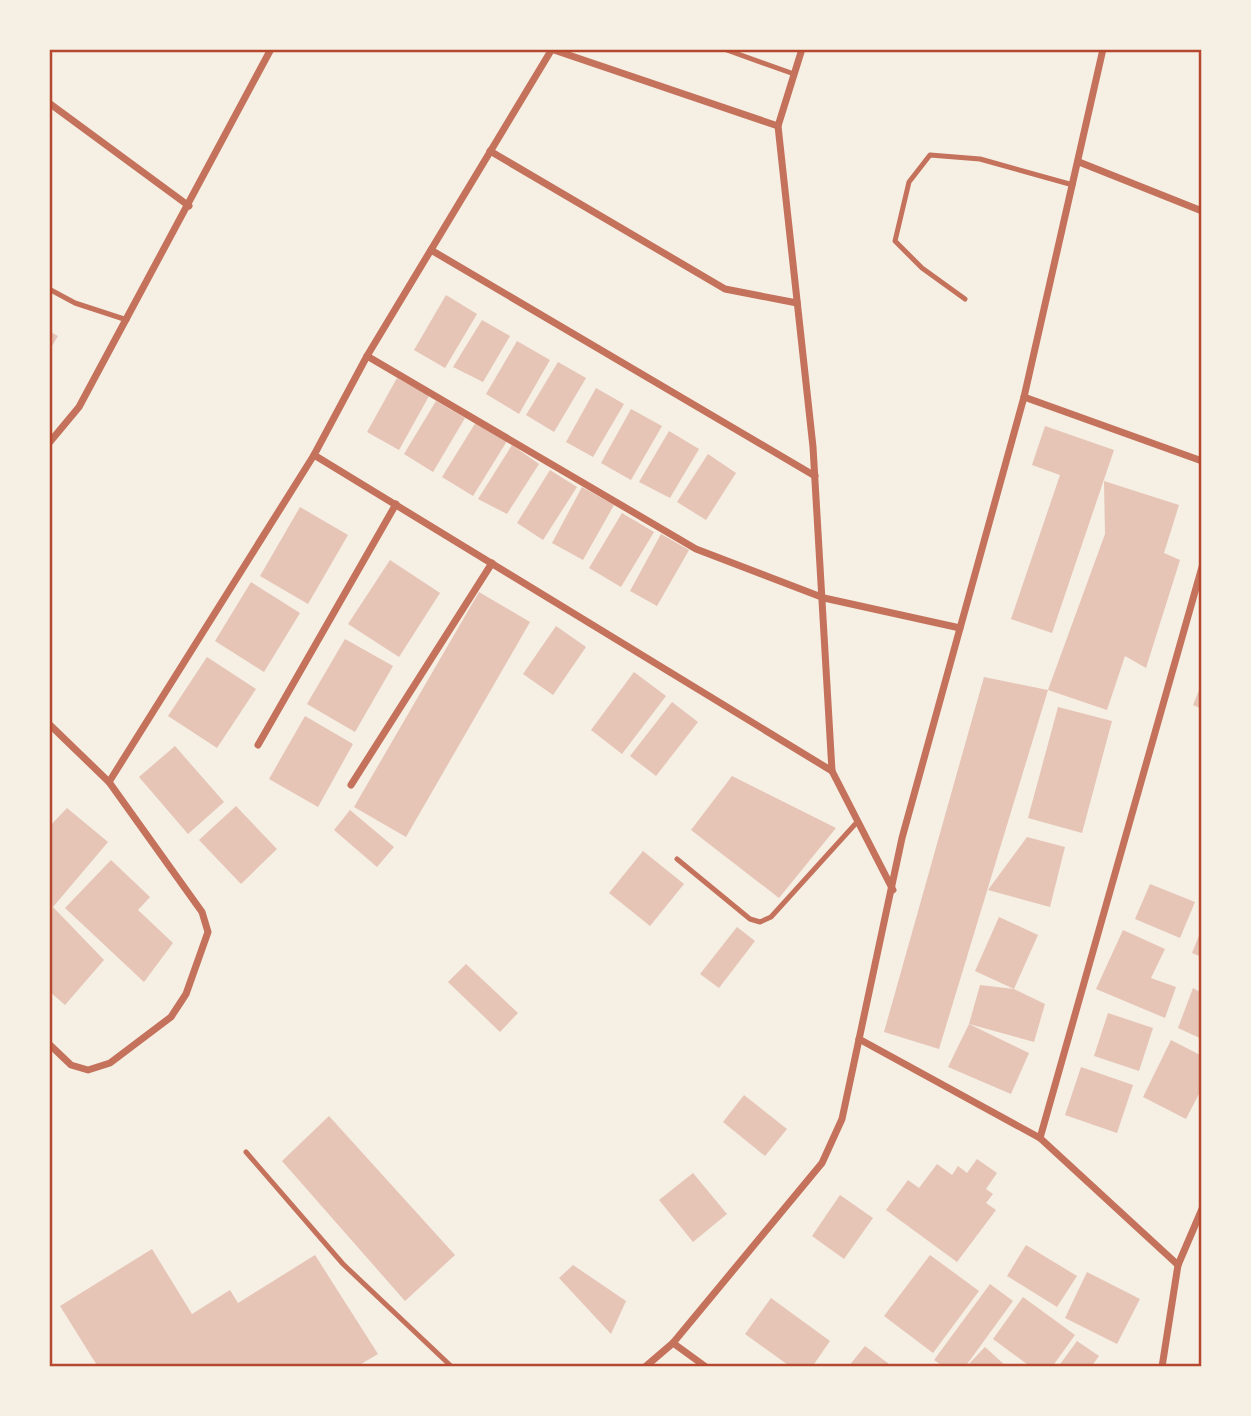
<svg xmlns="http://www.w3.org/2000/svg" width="1251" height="1416" font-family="'Fira Sans',sans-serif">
  <rect width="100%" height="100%" fill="#f6efe4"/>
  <g fill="#e6c5b7">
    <polygon points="446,295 477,314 445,368 414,350"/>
    <polygon points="482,320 510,336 483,382 453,367"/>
    <polygon points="49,331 58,336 49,351"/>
    <polygon points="517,341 550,360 519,414 486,394"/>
    <polygon points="558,362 586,378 554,432 526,415"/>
    <polygon points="397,378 429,396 399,450 367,432"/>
    <polygon points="596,388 624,404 593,457 566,442"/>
    <polygon points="436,401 465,418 433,472 404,454"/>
    <polygon points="631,409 662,426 631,480 601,463"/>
    <polygon points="476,422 507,441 473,496 442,477"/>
    <polygon points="1045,426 1114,450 1052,633 1011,619 1060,475 1032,465"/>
    <polygon points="669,431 699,449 670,498 639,482"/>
    <polygon points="512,445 539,464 507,514 478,499"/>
    <polygon points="708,454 736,473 706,520 677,502"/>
    <polygon points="550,470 577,487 543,540 517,523"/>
    <polygon points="1104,481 1179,505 1164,553 1180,560 1146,668 1125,656 1107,710 1048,690 1105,534"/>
    <polygon points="582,487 614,505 583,560 552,543"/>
    <polygon points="300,507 348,535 308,604 260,576"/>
    <polygon points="622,513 654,532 621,587 589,568"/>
    <polygon points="661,534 689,550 657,606 630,591"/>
    <polygon points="390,560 440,593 399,657 348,624"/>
    <polygon points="251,582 300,613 264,672 215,641"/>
    <polygon points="479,592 530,622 406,837 354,807"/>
    <polygon points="556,626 586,647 553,695 523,674"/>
    <polygon points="345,639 393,666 355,732 307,704"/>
    <polygon points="207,657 256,689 217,748 168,716"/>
    <polygon points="634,672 666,696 622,754 591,730"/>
    <polygon points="984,677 1048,690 939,1049 884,1032"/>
    <polygon points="1202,683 1202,709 1193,705"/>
    <polygon points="672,702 698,722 656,776 630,756"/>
    <polygon points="1058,707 1112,721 1082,833 1028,818"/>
    <polygon points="305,716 353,744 318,807 269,779"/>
    <polygon points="175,746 224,802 188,834 139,777"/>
    <polygon points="732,776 836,828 779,898 691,830"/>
    <polygon points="236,806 277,849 241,884 199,840"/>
    <polygon points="67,808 108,842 53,907 104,960 65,1005 49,991 49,912 53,907 49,904 49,827"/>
    <polygon points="350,810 394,847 377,867 334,830"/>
    <polygon points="1027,837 1065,847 1050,907 988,890"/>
    <polygon points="643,851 684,884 650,926 609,893"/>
    <polygon points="111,860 150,897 138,910 173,943 144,982 65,908"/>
    <polygon points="1150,884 1195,902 1180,938 1135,919"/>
    <polygon points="999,917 1038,935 1014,989 1045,1004 1034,1042 969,1024 980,985 1014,989 975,971"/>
    <polygon points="737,927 755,941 719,988 700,974"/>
    <polygon points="1202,928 1202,957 1192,953"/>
    <polygon points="1123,930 1165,949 1151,978 1176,987 1165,1018 1096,989"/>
    <polygon points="466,964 518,1013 500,1032 448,982"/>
    <polygon points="1193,988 1202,993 1202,1039 1178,1028"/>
    <polygon points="1108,1013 1153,1028 1139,1071 1094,1056"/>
    <polygon points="969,1024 1029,1053 1011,1094 948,1067"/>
    <polygon points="1171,1040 1202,1056 1202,1088 1186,1119 1143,1097"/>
    <polygon points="1081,1067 1133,1085 1117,1133 1065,1115"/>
    <polygon points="744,1095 787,1129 765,1156 723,1122"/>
    <polygon points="329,1116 455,1255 405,1301 282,1161"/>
    <polygon points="977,1159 997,1173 986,1189 993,1194 986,1203 996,1210 957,1262 886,1210 908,1180 919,1188 937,1164 952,1175 958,1166 967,1173"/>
    <polygon points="693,1173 727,1214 693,1242 659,1200"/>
    <polygon points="840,1195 873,1218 844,1259 812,1236"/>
    <polygon points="1026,1245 1077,1276 1057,1307 1007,1276"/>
    <polygon points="152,1249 192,1314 230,1290 238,1303 315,1255 378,1354 356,1367 98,1367 60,1306"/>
    <polygon points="930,1255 979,1291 933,1353 884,1316"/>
    <polygon points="573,1265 626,1301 611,1334 559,1278"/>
    <polygon points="1087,1272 1140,1299 1117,1344 1065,1318"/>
    <polygon points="990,1284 1013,1301 965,1367 944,1367 934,1360"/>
    <polygon points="1023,1297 1075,1335 1052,1367 1031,1367 993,1339"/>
    <polygon points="771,1298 830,1341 812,1367 791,1367 745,1334"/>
    <polygon points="1077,1341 1099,1356 1091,1367 1058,1367"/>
    <polygon points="865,1346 893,1367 848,1367"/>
    <polygon points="985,1347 1007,1367 966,1367"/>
  </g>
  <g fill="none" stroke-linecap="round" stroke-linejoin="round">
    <g stroke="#c5725c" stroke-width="5">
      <polyline points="724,49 794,74"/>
      <polyline points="49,289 75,303 127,320"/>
      <polyline points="965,299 922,268 895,241 909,182 930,155 980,159 1073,185"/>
      <polyline points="677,859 750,919 760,922 771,917 858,821"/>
      <polyline points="246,1152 343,1264 452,1367"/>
    </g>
    <g stroke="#c5725c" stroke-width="7">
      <polyline points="551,49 778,126"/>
      <polyline points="802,49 778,126 813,447 832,771 893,890"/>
      <polyline points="49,103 189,206"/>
      <polyline points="490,151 725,289 797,303"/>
      <polyline points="1079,162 1202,211"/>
      <polyline points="431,250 815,476"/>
      <polyline points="367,356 696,549 824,598 960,628"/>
      <polyline points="1024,397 1202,461"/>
      <polyline points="49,443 79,407 271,49"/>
      <polyline points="314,455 832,771"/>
      <polyline points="49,724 109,782 202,912 208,932 186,994 171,1017 110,1063 88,1070 71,1065 49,1044"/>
      <polyline points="258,745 396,504"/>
      <polyline points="109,782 314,455 367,356 552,49"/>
      <polyline points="351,785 492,563"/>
      <polyline points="859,1039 1040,1138 1178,1265"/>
      <polyline points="1040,1138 1202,567"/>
      <polyline points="673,1343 706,1367"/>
      <polyline points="645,1367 673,1343 822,1163 842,1119 902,838 1024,397 1103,49"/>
      <polyline points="1162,1367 1178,1265 1202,1209"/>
    </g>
  </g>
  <rect width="1251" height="1416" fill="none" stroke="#f6efe4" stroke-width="102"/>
  <rect x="51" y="51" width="1149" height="1314" fill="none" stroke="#b5482f" stroke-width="2.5"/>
</svg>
